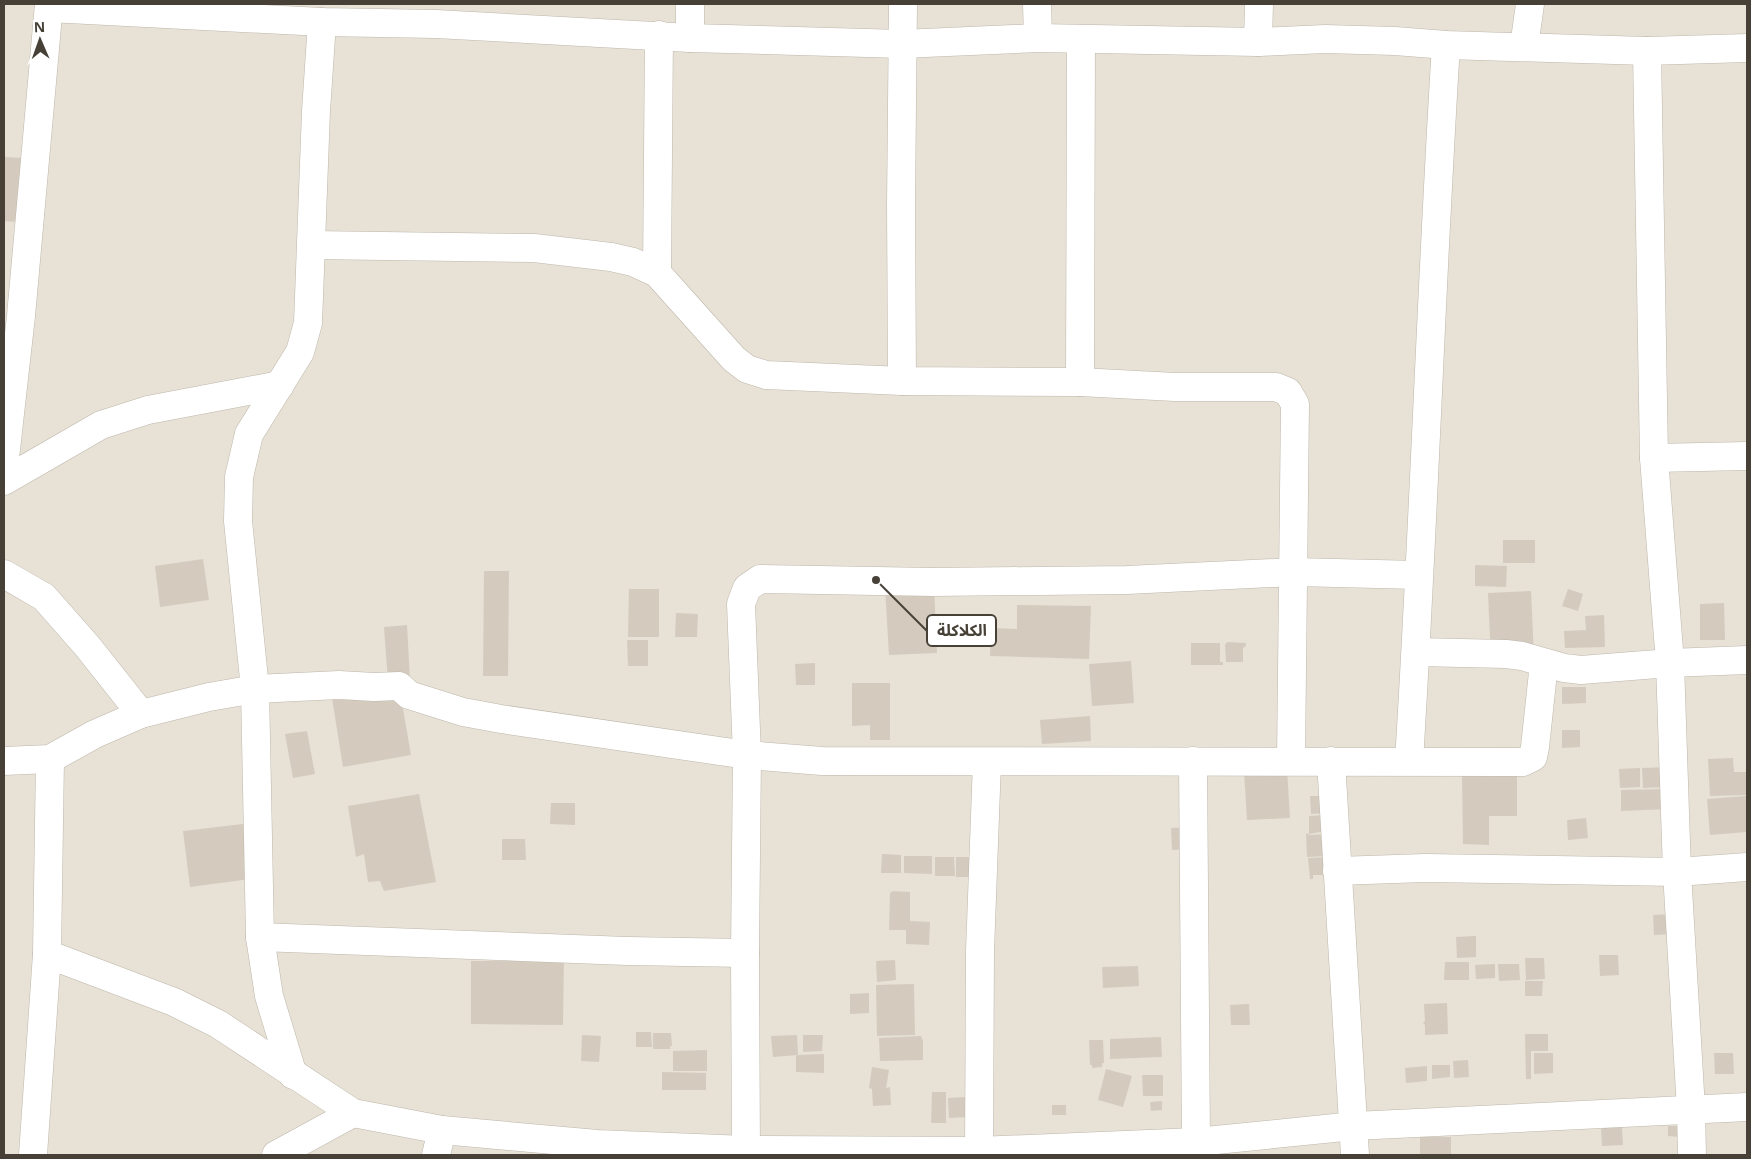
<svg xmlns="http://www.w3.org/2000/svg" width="1751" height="1159" font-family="'Noto Sans','Noto Sans Arabic',sans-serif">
  <rect width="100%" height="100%" fill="#f3efe8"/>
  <rect fill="#e7e1d6" x="4" y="4" width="1743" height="1151"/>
  <g fill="#d4cbbe">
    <polygon points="4,157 23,158 17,222 4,221"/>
    <rect x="1503" y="540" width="32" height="23"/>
    <polygon points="203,559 209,600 160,607 155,566"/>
    <polygon points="1475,565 1507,566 1506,587 1475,586"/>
    <polygon points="484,571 509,571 508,676 483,676"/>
    <polygon points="934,585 937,653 889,655 885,588"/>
    <polygon points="629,589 659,589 659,637 628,637"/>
    <polygon points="1568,589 1583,594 1578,611 1562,606"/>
    <polygon points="1531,591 1534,657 1491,659 1488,593"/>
    <polygon points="1724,603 1725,640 1700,640 1700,604"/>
    <polygon points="1017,605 1091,606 1089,659 990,656 991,628 1017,629"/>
    <polygon points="676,613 698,614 697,637 675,637"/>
    <polygon points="1604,615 1605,647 1565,648 1564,631 1586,630 1585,616"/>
    <polygon points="407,625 410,680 388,682 384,627"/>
    <polygon points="627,640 648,640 648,666 628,666"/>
    <polygon points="1227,642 1246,643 1246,646 1243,648 1243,662 1226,662 1225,645"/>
    <polygon points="1191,643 1220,643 1220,662 1223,662 1223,665 1191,665"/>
    <polygon points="1131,661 1134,703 1092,706 1089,664"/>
    <polygon points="815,663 815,685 796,685 795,664"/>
    <polygon points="852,683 890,683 890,740 870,740 870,725 852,726"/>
    <polygon points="399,686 411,755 343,767 332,698"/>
    <polygon points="1562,687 1586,687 1586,703 1562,704"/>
    <polygon points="1090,716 1091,741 1042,744 1040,720"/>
    <polygon points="1562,730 1580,730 1580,747 1562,748"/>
    <polygon points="307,731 315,774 293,778 285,734"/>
    <polygon points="1733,758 1734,772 1747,772 1747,795 1710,796 1708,759"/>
    <polygon points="1668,767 1669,787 1643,788 1642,768"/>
    <polygon points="1640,768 1640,787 1620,788 1619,769"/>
    <polygon points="1287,769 1290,818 1247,820 1244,771"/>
    <polygon points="1462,774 1517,774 1517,816 1489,816 1489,845 1463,844"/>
    <polygon points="1669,789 1669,809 1621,811 1621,790"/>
    <polygon points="419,794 436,882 384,891 380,881 368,882 364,854 356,857 348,806"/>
    <polygon points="1310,796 1324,796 1325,813 1311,814"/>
    <polygon points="1746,796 1747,832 1710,835 1707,799"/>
    <polygon points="551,803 575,803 575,825 550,824"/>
    <polygon points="1326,815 1326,831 1309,834 1309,816"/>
    <polygon points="1586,818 1588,838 1568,840 1567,820"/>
    <polygon points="243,824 250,879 190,887 183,831"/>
    <polygon points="1193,827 1193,849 1172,850 1171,828"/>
    <polygon points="1306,833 1310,835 1328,834 1326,856 1307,857"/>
    <polygon points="502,839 525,839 526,860 502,860"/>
    <polygon points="882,854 901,855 901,873 881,873"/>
    <polygon points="904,856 932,856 932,874 904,873"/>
    <polygon points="935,857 954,857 955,876 935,876"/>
    <polygon points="956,857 971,857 972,877 956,877"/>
    <polygon points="1329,857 1327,875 1313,875 1313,879 1310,879 1308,858"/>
    <polygon points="893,891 910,892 910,921 930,922 929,945 906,944 906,930 889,930 890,893"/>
    <polygon points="1672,914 1673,934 1654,935 1653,915"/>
    <polygon points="1476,936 1476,957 1457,958 1456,937"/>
    <polygon points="505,950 564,951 563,1025 471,1024 471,961 505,961"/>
    <polygon points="1599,955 1618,955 1619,975 1600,976"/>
    <polygon points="1525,958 1544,958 1545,979 1526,980"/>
    <polygon points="895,960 896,980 877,982 876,961"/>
    <polygon points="1445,962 1469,962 1469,980 1444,980"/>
    <polygon points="1495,964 1495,978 1476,979 1475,965"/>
    <polygon points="1498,964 1519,964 1520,980 1499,981"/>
    <polygon points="1138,966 1139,986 1103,988 1102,967"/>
    <polygon points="1525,981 1543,981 1542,996 1525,996"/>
    <polygon points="914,984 915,1035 877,1036 876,985"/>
    <polygon points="869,993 869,1013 850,1014 850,994"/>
    <polygon points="1447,1003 1448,1034 1425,1035 1425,1025 1423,1023 1425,1021 1424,1004"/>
    <polygon points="1249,1004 1250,1025 1231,1025 1230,1005"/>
    <polygon points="636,1032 651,1032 652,1047 636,1047"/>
    <polygon points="653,1033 671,1033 672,1046 670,1046 670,1049 653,1049"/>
    <polygon points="1525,1034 1548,1034 1548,1051 1531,1051 1531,1079 1526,1079"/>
    <polygon points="582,1035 601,1036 599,1062 581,1061"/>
    <polygon points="797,1035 798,1055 824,1054 824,1073 796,1072 796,1056 798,1055 773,1057 771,1036"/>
    <polygon points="803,1035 823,1035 822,1051 803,1052"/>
    <polygon points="921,1036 923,1041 923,1060 880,1061 879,1038"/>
    <polygon points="1161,1037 1162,1057 1110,1059 1110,1039"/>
    <polygon points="1089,1040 1103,1040 1104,1063 1102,1063 1102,1067 1092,1068 1092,1065 1090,1065"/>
    <polygon points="707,1050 707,1071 673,1071 673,1051"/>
    <polygon points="1534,1053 1553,1053 1553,1073 1534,1074"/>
    <polygon points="1714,1053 1733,1053 1734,1074 1715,1074"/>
    <polygon points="1468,1060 1469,1077 1454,1078 1453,1061"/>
    <polygon points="1432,1065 1450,1065 1450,1077 1432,1079"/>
    <polygon points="1427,1066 1427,1081 1406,1083 1405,1068"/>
    <polygon points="872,1067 889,1070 886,1088 890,1087 891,1105 873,1106 872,1089 869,1088"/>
    <polygon points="1106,1069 1132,1076 1123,1107 1098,1100"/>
    <polygon points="662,1072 706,1073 706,1090 662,1090"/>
    <polygon points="1142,1075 1163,1075 1163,1096 1143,1096"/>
    <polygon points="932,1092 946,1092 946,1123 931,1123"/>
    <polygon points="967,1097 968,1117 949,1118 948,1098"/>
    <polygon points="1162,1101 1162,1110 1151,1111 1150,1102"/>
    <rect x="1052" y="1105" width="14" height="10"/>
    <polygon points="1623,1125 1622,1129 1623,1145 1602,1146 1601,1130 1605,1126"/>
    <polygon points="1668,1126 1681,1126 1681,1137 1668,1136"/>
    <rect x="1420" y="1137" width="31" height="18"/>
  </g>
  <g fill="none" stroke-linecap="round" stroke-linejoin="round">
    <g stroke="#beb7ab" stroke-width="29">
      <g id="street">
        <polyline points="1037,4 1038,38"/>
        <polyline points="49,8 322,22 436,24 690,38 902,44 1038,38 1258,42 1325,39 1395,41 1446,45 1647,51 1747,48"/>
        <polyline points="690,38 690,4"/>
        <polyline points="1258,42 1259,4"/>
        <polyline points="1524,47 1530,4"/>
        <polyline points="1647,51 1654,458 1670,663 1677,872 1691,1109 1692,1155"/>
        <polyline points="312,245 534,248 611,257 633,262 657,273 734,359 747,369 766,375 902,381 1080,382 1175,387 1276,387 1288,392 1295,404 1291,760"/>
        <polyline points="657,273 659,35"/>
        <polyline points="902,381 901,205 903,4"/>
        <polyline points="1080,382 1081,39"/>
        <polyline points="1654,458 1747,456"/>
        <polyline points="4,467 21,316 49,4"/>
        <polyline points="4,481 101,425 148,410 280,385"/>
        <polyline points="4,574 44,597 88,647 141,714"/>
        <polyline points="1416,652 1506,654 1522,656 1564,668 1581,670 1670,663 1747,660"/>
        <polyline points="4,761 50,759 95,734 141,714 209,697 255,689 339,685 374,687 399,686 409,695 463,712 501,719 747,755 822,761 1523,762 1533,757 1535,747 1544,663"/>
        <polyline points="1193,761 1196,1142"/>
        <polyline points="1331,761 1355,1155"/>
        <path d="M 1409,761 C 1424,522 1431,284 1446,45"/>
        <polyline points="1337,871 1425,868 1677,872 1747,867"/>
        <polyline points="260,937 627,951 745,953"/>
        <polyline points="47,954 174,1002 218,1024 353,1113 442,1130 597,1144 746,1150 979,1151 1196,1142 1354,1126 1747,1107"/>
        <polyline points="293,1075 269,996 260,937 255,689 238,521 239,477 249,434 300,352 308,323 316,111 322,22"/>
        <polyline points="979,1151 980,951 987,762"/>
        <polyline points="33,1155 47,954 50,759"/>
        <polyline points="276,1155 353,1113"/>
        <polyline points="436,1155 442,1130"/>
        <polyline points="746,1155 745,953 747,755 741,604 747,588 760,579 933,582 1127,580 1294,572 1418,575"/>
      </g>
    </g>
    <use href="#street" stroke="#fff" stroke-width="28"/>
  </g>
  <path fill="none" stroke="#464037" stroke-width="2" d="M876 580L927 631"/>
  <circle fill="#464037" stroke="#fff" stroke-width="2" cx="876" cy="580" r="5"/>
  <rect fill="#fff" stroke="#464037" stroke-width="2" x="927" y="615" width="69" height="31" rx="5"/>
  <g font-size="16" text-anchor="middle" font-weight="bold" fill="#464037">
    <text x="962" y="636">الكلاكلة</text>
  </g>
  <rect width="1751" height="1159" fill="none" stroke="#464037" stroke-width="10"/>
  <g transform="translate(40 40) rotate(358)" stroke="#ffffff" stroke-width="4" paint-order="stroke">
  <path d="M0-4L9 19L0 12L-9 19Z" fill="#464037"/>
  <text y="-8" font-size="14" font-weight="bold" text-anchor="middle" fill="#464037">N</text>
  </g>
</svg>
